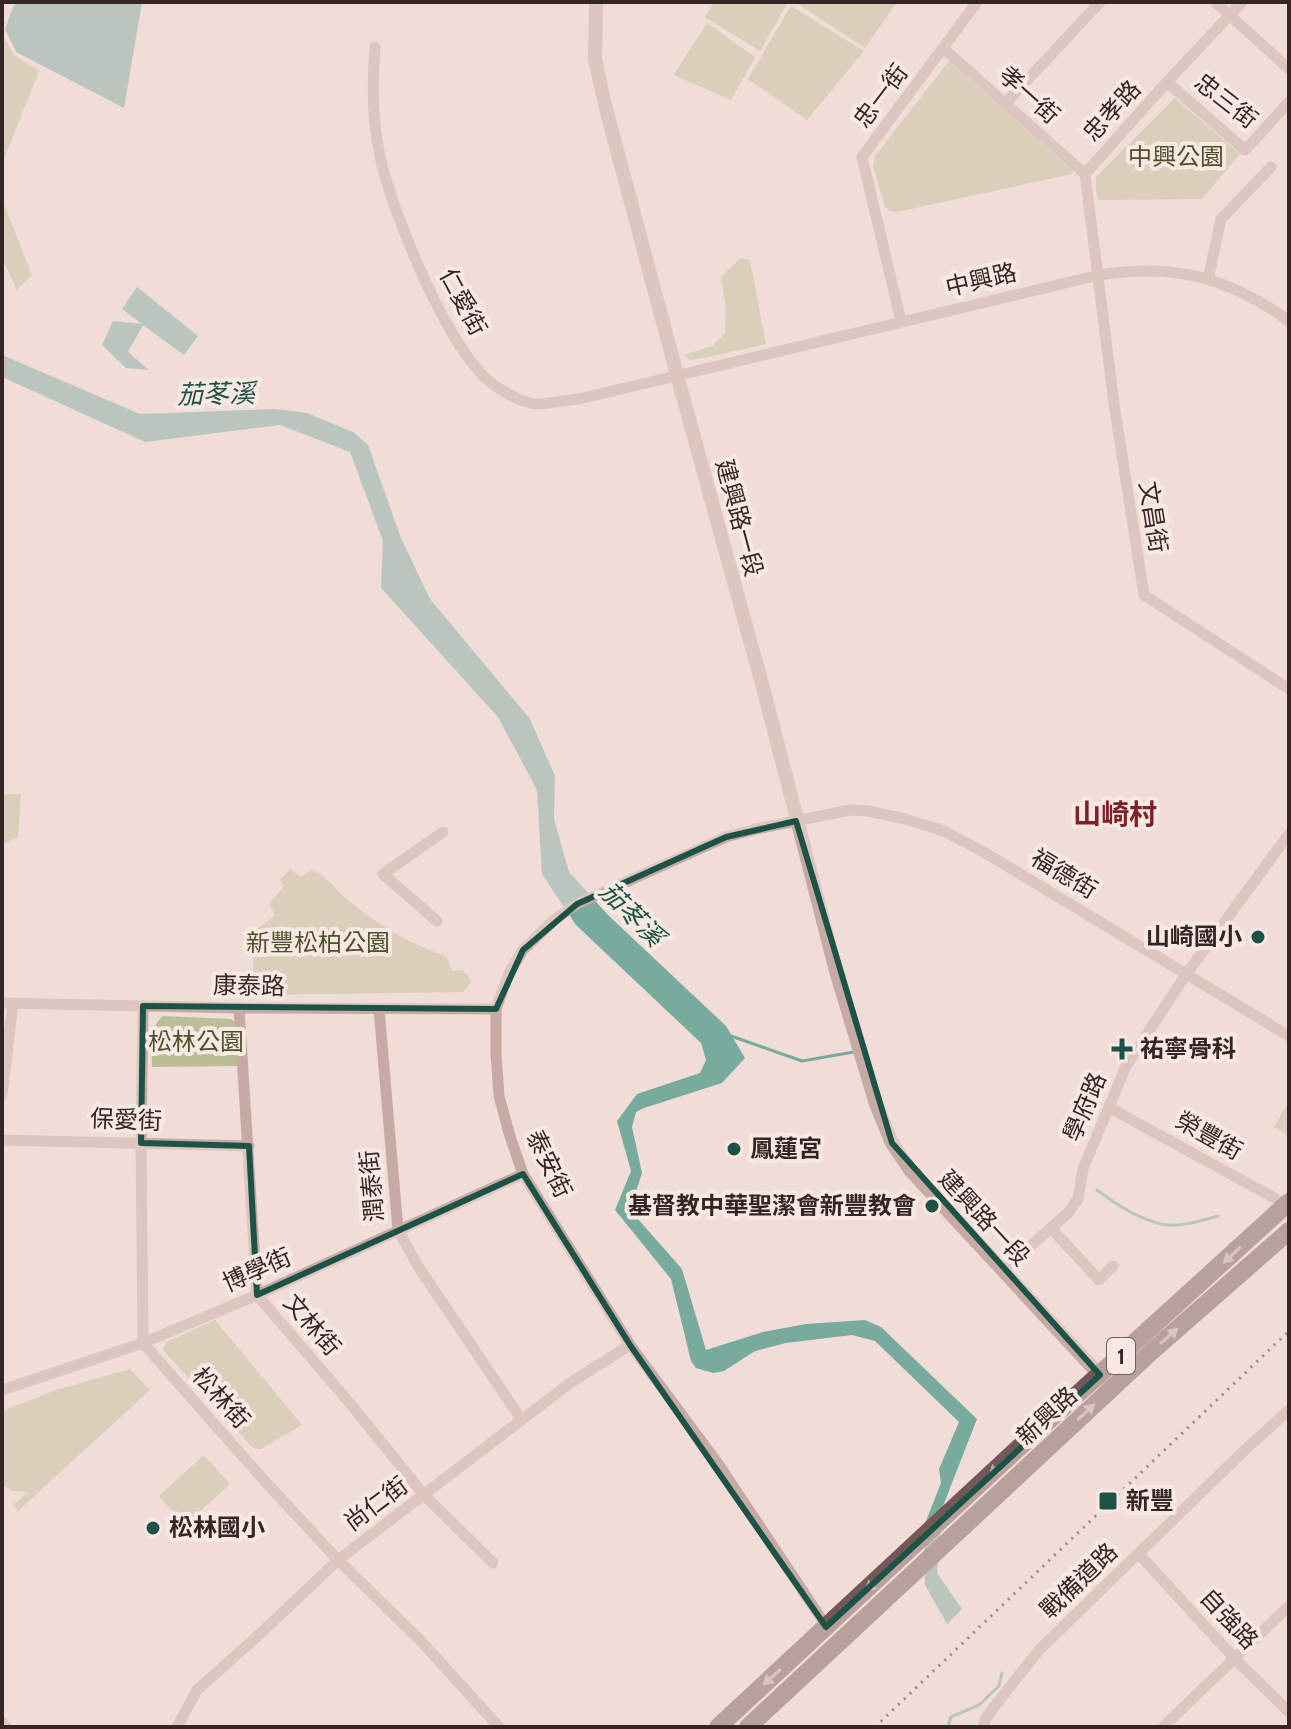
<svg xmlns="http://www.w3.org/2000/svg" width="1291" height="1729" font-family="Cabin,'Noto Sans TC',sans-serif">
  <rect width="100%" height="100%" fill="#f0ddd7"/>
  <g fill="#bcbe98">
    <polygon points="714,2 788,2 760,51 705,17"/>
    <polygon points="795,2 897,2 865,48"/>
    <polygon points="791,6 864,51 807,120 748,79"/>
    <polygon points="707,23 755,57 731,100 674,75"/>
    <polygon points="2,34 14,55 39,71 2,164"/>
    <polygon points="949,61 1073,171 1072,174 897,212 891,211 885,207 873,166 875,156"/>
    <polygon points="1175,98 1240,154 1202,199 1099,200 1096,193 1096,177"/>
    <polygon points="2,199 32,275 17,290 2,258"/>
    <polygon points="741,258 750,260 766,344 709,357 690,360 684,355 712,346 725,333 726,309 721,277"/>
    <polygon points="2,794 21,794 18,837 2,845"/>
    <path d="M 290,869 L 301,877 L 311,870 C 326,874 336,891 349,901 C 378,925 410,944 446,956 L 452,971 L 463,970 L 472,981 L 463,992 L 252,995 L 255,931 L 275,915 L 269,904 L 284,886 L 280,880 Z"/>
    <path d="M 163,1016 L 230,1019 L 236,1022 L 240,1066 L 152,1067 C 152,1050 148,1028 163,1016 Z"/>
    <polygon points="1289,1101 1289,1136 1274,1127"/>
    <polygon points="215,1320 302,1425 261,1449 253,1448 163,1350 166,1342"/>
    <polygon points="130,1369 150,1390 18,1511 13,1505 29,1492 12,1491 2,1485 2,1411 56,1390"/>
    <polygon points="204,1455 230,1484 185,1525 159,1496"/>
  </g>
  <g fill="#78ab9e">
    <polygon points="15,2 142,2 124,108 16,52 5,29"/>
    <polygon points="137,287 198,336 184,355 143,325 128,352 149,370 126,368 102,345 113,321 142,324 122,309"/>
    <polygon points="2,355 140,414 276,409 307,413 353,432 368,445 401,538 430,599 530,719 555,776 554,819 569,872 608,915 726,1026 745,1058 722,1083 644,1108 636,1112 632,1127 642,1173 630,1210 682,1269 706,1350 763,1332 806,1324 865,1320 881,1327 977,1419 943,1506 937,1573 962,1609 947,1624 925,1585 924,1526 941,1483 939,1469 959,1422 875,1341 852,1335 786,1343 755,1351 724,1371 713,1373 696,1368 691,1361 671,1279 615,1210 631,1171 617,1121 637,1094 700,1073 706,1060 701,1043 576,925 542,874 537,790 498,717 381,588 383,541 350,452 280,425 145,442 2,377"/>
  </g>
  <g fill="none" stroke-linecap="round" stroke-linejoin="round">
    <g stroke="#78ab9e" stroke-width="3">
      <polyline points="731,1036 802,1061 854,1052"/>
      <path d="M 1097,1190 C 1117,1205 1141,1221 1167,1225 C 1183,1227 1202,1220 1218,1216"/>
      <polyline points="948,1727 951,1717 979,1705 999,1686 1002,1673"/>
    </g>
    <g stroke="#c7aaa4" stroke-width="11">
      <polyline points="1215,2 1289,69"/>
      <polyline points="1242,2 1167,82 1085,174 1114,404 1144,595 1289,689"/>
      <path d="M 375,47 C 372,83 372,121 380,156 C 391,210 451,359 497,387 C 507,394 525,403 536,404 C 550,404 565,400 579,399 L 1099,275 C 1158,266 1205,271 1258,301 C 1269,308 1280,313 1289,322"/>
      <polyline points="944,49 1085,174"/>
      <polyline points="1167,82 1245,150 1289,102"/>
      <polyline points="1005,104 1100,2"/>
      <polyline points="1208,279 1221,219 1271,167"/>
      <polyline points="901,321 862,157 977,2"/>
      <polyline points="437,921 383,874 443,832"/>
      <polyline points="2,1003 239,1008 496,1009"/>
      <polyline points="143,1006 141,1143 143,1343 262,1478 338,1560 420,1640 499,1727"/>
      <polyline points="239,1008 257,1295 349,1402 424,1495 493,1563"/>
      <polyline points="379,1009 398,1230 418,1266 521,1419"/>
      <polyline points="2,1095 13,1004"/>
      <polyline points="1110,1108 1289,1206"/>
      <polyline points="2,1140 249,1146"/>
      <polyline points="1051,1228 1099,1280 1113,1266"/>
      <polyline points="1003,1270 1068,1213 1078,1199 1083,1169 1126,1066 1187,973 1289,834"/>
      <polyline points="2,1390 143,1343 257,1295 523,1174"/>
      <polyline points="1139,1554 1235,1659 1289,1712"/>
      <polyline points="828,1629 719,1465 630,1345 523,1174 509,1133 499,1096 496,1053 496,1009 509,973 523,950 555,919 577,904 726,837 756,829 850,810 868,811 905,819 944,831 982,851 1289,1036"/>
      <polyline points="2,1722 6,1727"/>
      <polyline points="177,1727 197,1690 261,1633 338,1560 570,1383 630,1345"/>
      <polyline points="983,1727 985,1720 994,1707 1039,1650 1247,1448 1289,1410"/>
      <polyline points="1163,1727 1289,1606"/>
    </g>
    <polyline stroke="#c7aaa4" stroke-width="14" points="596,2 595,59 605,105 677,375 765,695 836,971 876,1104 892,1143 911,1171 1106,1382"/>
    <g stroke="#745857" stroke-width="18">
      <polyline points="718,1727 1013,1453 1289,1202"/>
      <polyline points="748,1727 1152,1351 1289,1231"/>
    </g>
    <polyline stroke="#332625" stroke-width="3" stroke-dasharray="2 6" stroke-linecap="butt" points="875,1727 1289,1331"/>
  </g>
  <defs><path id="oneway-solid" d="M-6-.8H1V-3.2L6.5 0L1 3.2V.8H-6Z" transform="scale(2)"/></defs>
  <g fill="#bda7a4">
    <use href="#oneway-solid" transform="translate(1232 1255) rotate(137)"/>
    <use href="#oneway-solid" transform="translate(1169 1336) rotate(-41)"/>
    <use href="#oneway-solid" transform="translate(1086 1412) rotate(-43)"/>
    <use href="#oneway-solid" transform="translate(998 1467) rotate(137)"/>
    <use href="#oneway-solid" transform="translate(874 1583) rotate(138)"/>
    <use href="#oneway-solid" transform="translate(772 1677) rotate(137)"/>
  </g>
  <path d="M0 0H1291V1729H0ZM 796,821 L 892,1143 L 1100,1375 L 826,1627 L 630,1345 L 523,1174 L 257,1295 L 249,1146 L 141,1143 L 143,1006 L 496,1009 L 523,950 L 577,904 L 726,837 Z" fill="#f0ddd7" fill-opacity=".55" fill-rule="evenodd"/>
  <path fill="none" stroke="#1d5246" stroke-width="6" stroke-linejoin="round" d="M 796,821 L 892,1143 L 1100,1375 L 826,1627 L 630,1345 L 523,1174 L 257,1295 L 249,1146 L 141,1143 L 143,1006 L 496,1009 L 523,950 L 577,904 L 726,837 Z"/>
  <g fill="#1d5246" stroke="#f8e8e3" stroke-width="3">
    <circle cx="1258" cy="937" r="8"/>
    <path d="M1118 1037h8v8h8v8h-8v8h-8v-8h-8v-8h8z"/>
    <circle cx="734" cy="1149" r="8"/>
    <circle cx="932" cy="1206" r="8"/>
    <rect x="1098" y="1491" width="20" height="20" rx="4"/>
    <circle cx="153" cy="1528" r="8"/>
  </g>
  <g text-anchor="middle" stroke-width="8" stroke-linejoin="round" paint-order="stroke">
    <rect fill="#f8e8e3" stroke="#6e605e" stroke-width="2" x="1107" y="1338" width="28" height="36" rx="6"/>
    <g font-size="22" font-weight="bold" fill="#332625">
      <text x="1121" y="1364">1</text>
    </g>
    <g font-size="24" fill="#332625" stroke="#f8e8e3">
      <text transform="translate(1029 95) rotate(42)" y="8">孝一街</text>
      <text transform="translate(881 96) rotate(-53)" y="8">忠一街</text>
      <text transform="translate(1226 101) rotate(38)" y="8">忠三街</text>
      <text transform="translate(1112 111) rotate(-48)" y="8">忠孝路</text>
      <text transform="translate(981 280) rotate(-13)" y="8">中興路</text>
      <text transform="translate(463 302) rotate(62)" y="8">仁愛街</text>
      <text transform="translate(1153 517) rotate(81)" y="8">文昌街</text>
      <text transform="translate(739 518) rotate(75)" y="8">建興路一段</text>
      <text transform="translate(1064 874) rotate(31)" y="8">福德街</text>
      <text transform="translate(249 986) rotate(1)" y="8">康泰路</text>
      <text transform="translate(1085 1107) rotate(-67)" y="8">學府路</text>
      <text transform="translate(126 1120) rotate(2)" y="8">保愛街</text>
      <text transform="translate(1209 1136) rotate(29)" y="8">榮豐街</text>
      <text transform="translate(549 1164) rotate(64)" y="8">泰安街</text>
      <text transform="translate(372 1186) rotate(-95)" y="8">潤泰街</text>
      <text transform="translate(984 1218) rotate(47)" y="8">建興路一段</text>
      <text transform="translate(257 1270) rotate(-24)" y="8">博學街</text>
      <text transform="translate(312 1325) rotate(49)" y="8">文林街</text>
      <text transform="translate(221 1398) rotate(48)" y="8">松林街</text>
      <text transform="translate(1047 1416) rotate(-43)" y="8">新興路</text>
      <text transform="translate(376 1504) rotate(-37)" y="8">尚仁街</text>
      <text transform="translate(1079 1581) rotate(-44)" y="8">戰備道路</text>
      <text transform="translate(1229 1619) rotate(47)" y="8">自強路</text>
    </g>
    <g font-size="24" fill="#4d502a" stroke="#f8e8e3">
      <text x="1176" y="165">中興公園</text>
      <text x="318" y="951">新豐松柏公園</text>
      <text x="196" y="1050">松林公園</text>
    </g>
    <g font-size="24" font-weight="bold" fill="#332625" stroke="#f8e8e3" text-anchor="start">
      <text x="1242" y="945" text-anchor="end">山崎國小</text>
      <text x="1140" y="1057">祐寧骨科</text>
      <text x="750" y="1157">鳳蓮宮</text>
      <text x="916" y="1214" text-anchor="end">基督教中華聖潔會新豐教會</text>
      <text x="1126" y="1509">新豐</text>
      <text x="169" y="1536">松林國小</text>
    </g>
    <g font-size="26" font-style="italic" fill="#1d5246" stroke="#f8e8e3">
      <text transform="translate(216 394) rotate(-1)" y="9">茄苳溪</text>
      <text transform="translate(632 914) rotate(45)" y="9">茄苳溪</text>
    </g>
    <g font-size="28" font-weight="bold" fill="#7e2227" stroke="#f8e8e3">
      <text x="1115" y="824">山崎村</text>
    </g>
  </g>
  <rect width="1291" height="1729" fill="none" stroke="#332625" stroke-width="8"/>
</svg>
